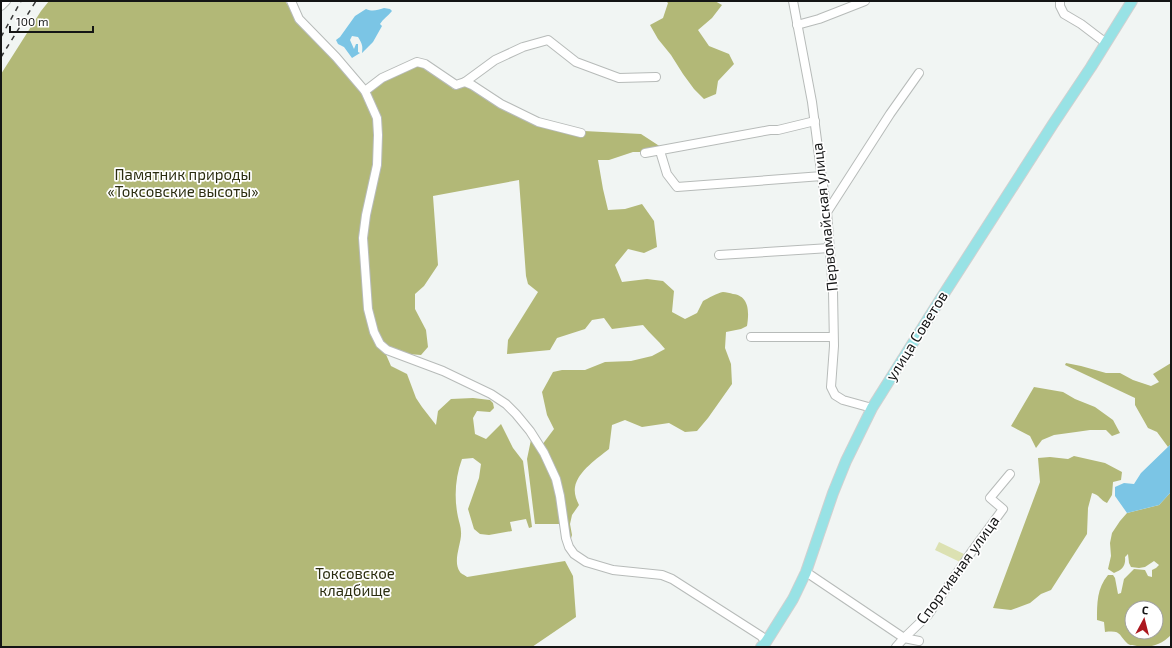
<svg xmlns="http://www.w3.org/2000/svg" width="1172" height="648" font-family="'Exo 2',sans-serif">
  <rect width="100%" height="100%" fill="#f1f5f3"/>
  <polygon fill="#dce1b2" points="939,542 964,554 960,562 935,550"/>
  <g fill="#b2b877" fill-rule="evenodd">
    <path d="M 49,1 L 285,1 L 299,22 L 353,80 L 363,93 C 381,81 398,71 417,63 C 432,69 442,78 453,89 L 465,84 L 473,88 L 500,106 L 537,124 L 555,129 L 581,134 L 584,131 L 641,134 L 664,149 L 645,152 L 633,152 L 609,160 L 598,160 L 603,189 L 608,210 L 625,209 L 642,204 L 654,221 L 657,247 L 644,253 L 628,249 L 615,265 L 622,282 L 647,279 L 663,281 L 674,291 L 672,312 L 685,319 L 697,313 L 703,301 C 709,298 717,293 723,292 C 726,292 730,293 733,294 C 750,296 749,313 747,326 L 741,329 L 726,332 L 725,348 L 731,364 L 732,384 L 708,418 L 697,431 L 685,432 L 669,423 L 642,427 L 625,420 L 612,425 L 609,449 C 598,458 578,471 575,487 C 574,493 576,499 579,505 L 572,515 L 570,524 L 572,535 L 569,545 L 574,552 L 565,561 L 573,576 L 576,617 L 532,647 L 1,647 L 1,74 L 41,11 ZM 519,180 L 526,276 L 528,284 L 538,292 L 508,340 L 507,354 L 550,350 L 557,338 L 585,329 L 592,320 L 604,318 L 612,329 L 643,325 C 650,334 658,340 665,349 L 652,356 L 631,361 L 605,362 L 585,370 L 562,370 L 553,372 L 542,392 L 547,415 L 554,429 L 542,445 L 532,435 L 527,459 L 535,524 L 565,524 C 567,535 568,543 574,552 L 565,561 L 467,577 C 465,575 461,574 460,572 C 452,561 462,543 461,532 C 461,527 459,522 458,517 C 454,498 455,478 462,459 L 473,458 L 481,464 L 479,478 L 468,509 L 474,529 L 480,534 L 489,535 L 512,531 L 510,522 L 526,519 L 529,528 L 532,527 L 523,461 L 513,448 L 501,424 L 486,439 L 475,434 L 473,418 L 477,411 L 490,412 L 494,408 L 493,403 L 490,400 L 473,398 L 451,399 L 438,411 L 436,425 L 422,407 L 416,398 L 407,374 L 391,366 L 381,343 L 408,354 L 421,355 L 428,347 L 426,330 L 415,309 L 415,294 L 424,286 L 438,265 L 433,196 Z"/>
    <polygon points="666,1 715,1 722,5 712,18 698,30 709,46 729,54 734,64 718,81 716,94 704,99 694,89 683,74 671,55 658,39 650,25 663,18 668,3"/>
    <polygon points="1066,363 1081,366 1106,373 1120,373 1133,380 1151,386 1159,382 1153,374 1171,363 1171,444 1168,447 1157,432 1148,428 1135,405 1135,398 1065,365"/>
    <polygon points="1034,387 1063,392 1075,399 1095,407 1113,420 1120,433 1112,436 1106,430 1090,430 1076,432 1054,435 1042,440 1036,448 1030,436 1011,426"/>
    <path d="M 1074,456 L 1105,463 L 1122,472 L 1121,480 L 1113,482 L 1112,495 L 1107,503 C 1100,500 1100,495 1092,493 L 1088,508 L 1087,534 L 1051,590 L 1041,594 L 1030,603 L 1011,610 L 993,608 L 1040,482 L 1038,458 L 1050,457 L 1068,459 Z"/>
    <path d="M 1171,492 L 1171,635 C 1161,645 1151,648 1137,646 C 1134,645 1131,646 1128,644 C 1118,635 1122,630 1105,632 L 1104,622 L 1097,620 C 1097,603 1097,588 1108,575 L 1113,575 L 1115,578 L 1118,594 L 1121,593 L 1124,579 L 1134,569 L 1145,570 L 1148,576 L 1152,577 L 1152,570 L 1156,568 L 1159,565 L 1154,561 L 1145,567 L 1139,568 L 1131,567 L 1129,563 L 1128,554 L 1125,557 C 1126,566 1122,570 1114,573 L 1108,569 L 1111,556 L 1110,543 L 1112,533 L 1120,521 L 1127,513 L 1159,505 ZM 1132,608 L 1156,608 L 1156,632 L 1132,632 Z"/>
  </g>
  <g fill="#7bc5e5">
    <path d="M 384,8 L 390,9 L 392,11 C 388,16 383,19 380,24 L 382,26 L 373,42 L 362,53 C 363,45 362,44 358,37 L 352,36 L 350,40 L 354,49 L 356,44 L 358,44 L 358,52 L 360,53 L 352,58 L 344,47 L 338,44 L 336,40 L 340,37 L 355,16 L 366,9 C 373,12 377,10 384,8 Z"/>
    <polygon points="1171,444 1171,492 1159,505 1127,513 1115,496 1115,487 1124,483 1134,484 1141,473"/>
  </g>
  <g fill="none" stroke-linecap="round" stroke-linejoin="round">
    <g stroke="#b7bbb9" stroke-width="10">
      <g id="minor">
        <polyline points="291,1 299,19 336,57 365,91 377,118 378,135 377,165 366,215 363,238 368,309 374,332 380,344 387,350 443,371 491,394 506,404 516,414 530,431 544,453 556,479 560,496 566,538 569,547 574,554 586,562 613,570 662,575 672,579 761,636 766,642"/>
        <polyline points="793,1 812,102 821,171 827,212 833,291 834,346 831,387 835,395 843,400 872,408"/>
        <polyline points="1060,1 1060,6 1064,14 1081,24 1106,43"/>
        <polyline points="1,6 6,1"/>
        <polyline points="797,25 819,19 865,1"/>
        <polyline points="365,91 382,78 417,62 425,64 456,85 465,82"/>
        <polyline points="581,133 538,122 501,104 472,85 465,82 495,60 523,47 548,40 576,62 619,78 656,77"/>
        <polyline points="660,151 667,174 677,187 822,176"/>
        <polyline points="645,153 770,130 778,130 815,121"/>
        <polyline points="827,212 890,114 919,73"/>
        <polyline points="719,255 830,248"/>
        <polyline points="751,337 833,337"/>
        <polyline points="806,572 904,638 919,641"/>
        <polyline points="896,647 904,638 928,615 970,554 1003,509 990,498 1010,474"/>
      </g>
    </g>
    <g stroke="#d0d0d0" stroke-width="12">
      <polyline id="major" points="761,647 766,642 793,599 806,572 833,493 846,461 872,408 938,303 1053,124 1091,67 1132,1"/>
    </g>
    <use href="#minor" stroke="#fff" stroke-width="8"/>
    <use href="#major" stroke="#98e2e5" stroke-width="10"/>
    <g stroke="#373838" stroke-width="1.5" stroke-dasharray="5 5" stroke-linecap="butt">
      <polyline points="1,37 21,1"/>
      <polyline points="1,57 36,1"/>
    </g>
  </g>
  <g text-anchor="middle" stroke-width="3.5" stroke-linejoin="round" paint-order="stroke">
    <g font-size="15" fill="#2a2c0f" stroke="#fff">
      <text x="183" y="180">Памятник природы<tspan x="183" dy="17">«Токсовские высоты»</tspan></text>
      <text x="355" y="579">Токсовское<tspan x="355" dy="17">кладбище</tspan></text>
    </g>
    <g font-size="15" fill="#141515" stroke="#fff">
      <text transform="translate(825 217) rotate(-96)" y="5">Первомайская улица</text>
      <text transform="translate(917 336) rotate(-58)" y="5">улица Советов</text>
      <text transform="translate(958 570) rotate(-54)" y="5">Спортивная улица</text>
    </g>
  </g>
  <rect width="1172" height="648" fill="none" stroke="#141515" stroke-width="4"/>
  <g transform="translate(1144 620) rotate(7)"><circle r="19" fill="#ffffff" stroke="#a1a1a1"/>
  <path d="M0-3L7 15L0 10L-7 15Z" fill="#ab181f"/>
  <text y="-6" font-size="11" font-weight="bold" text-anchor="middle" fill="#141515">С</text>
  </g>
  <path d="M10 26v6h83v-6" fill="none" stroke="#141515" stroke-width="2"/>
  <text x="16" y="26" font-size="12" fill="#141515" stroke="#ffffff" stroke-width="3" paint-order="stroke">100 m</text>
</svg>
